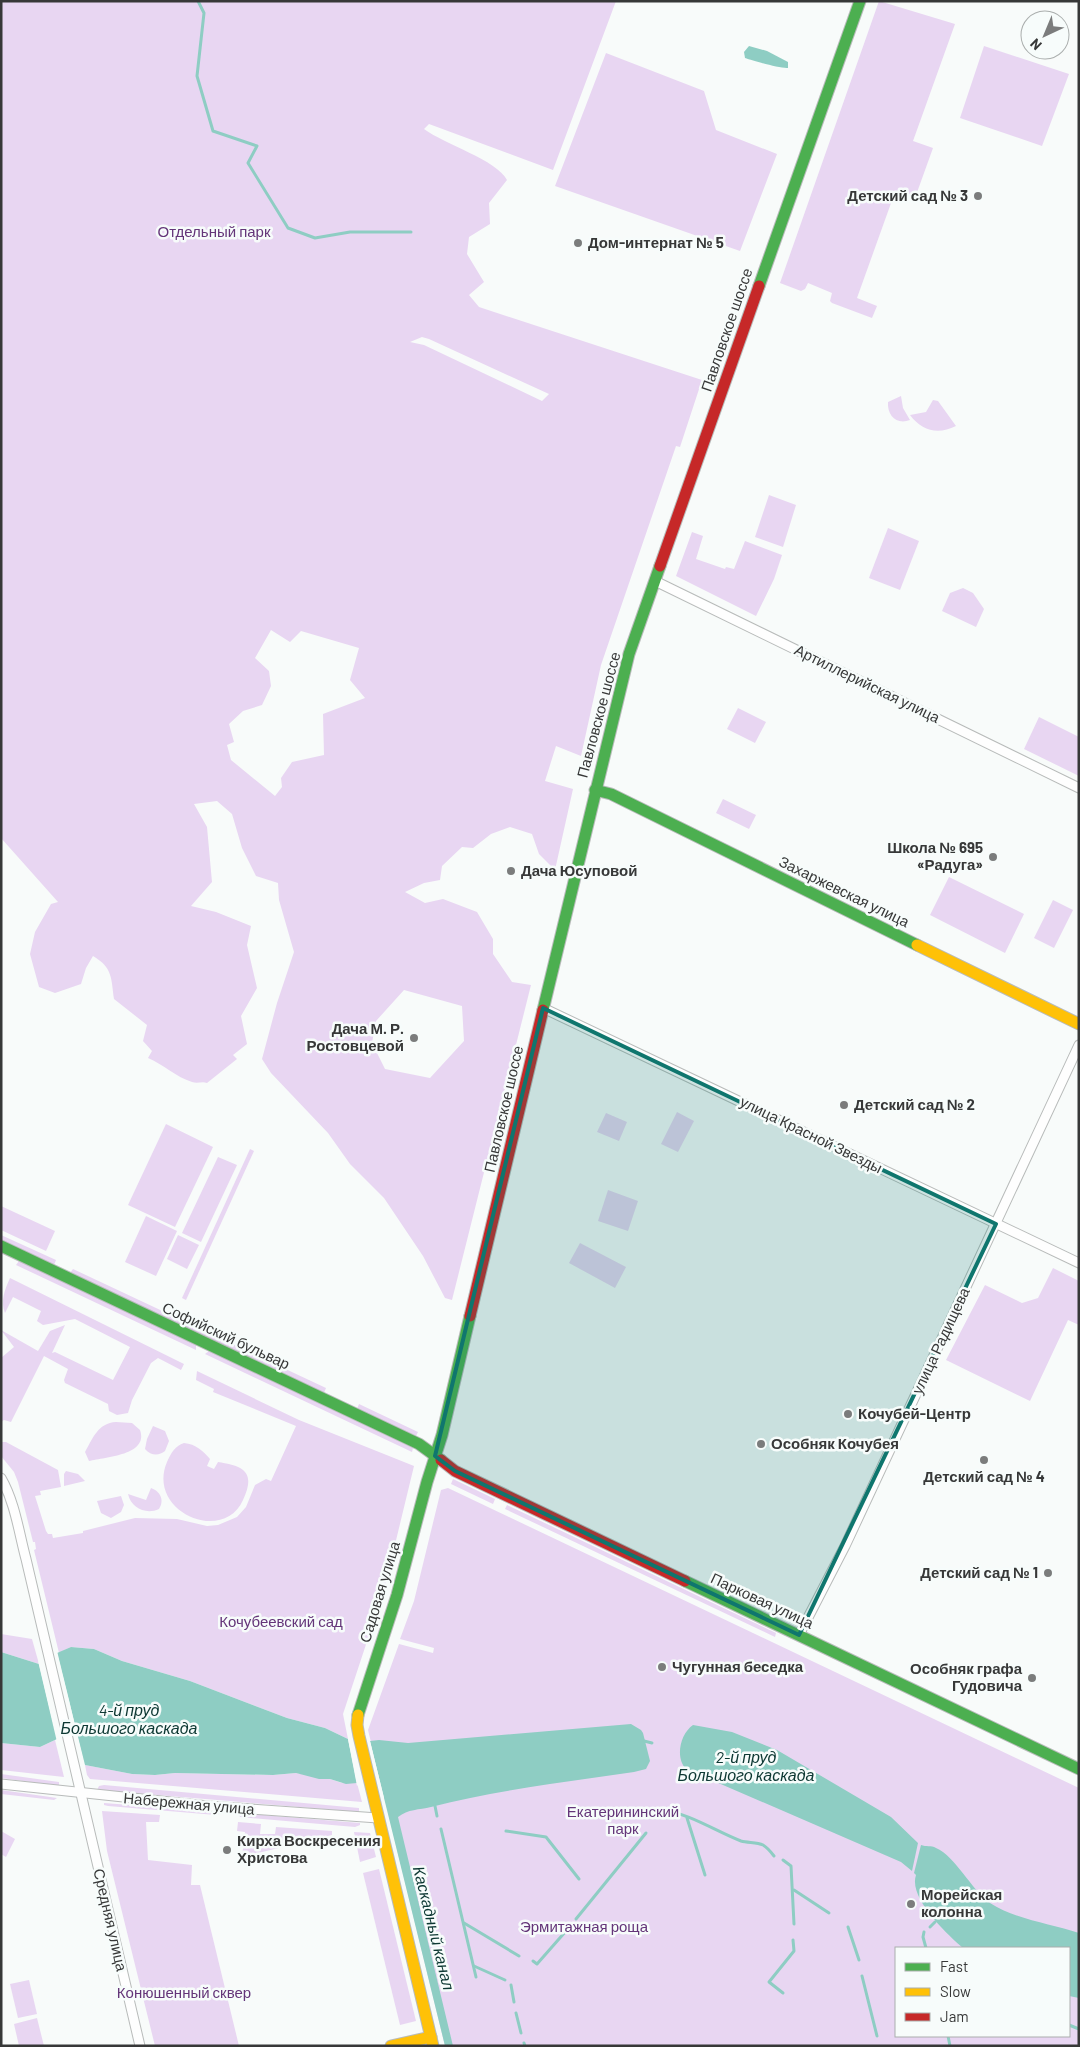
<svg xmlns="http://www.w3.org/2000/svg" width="1080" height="2047" font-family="Barlow,sans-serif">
  <rect width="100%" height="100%" fill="#f8fbfa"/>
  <g fill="#e8d6f2" fill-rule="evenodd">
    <path d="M 1,1 L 616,1 L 553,170 L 429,124 L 424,129 C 444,144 497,160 507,180 L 489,203 L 490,224 L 469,237 L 467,254 L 484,282 L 469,295 L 479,307 L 702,380 L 680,447 L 676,446 L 601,665 L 581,756 L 556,746 L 545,781 L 573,789 L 555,870 L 539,854 L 532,834 L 510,827 L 491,834 L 473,848 L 462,847 L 442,866 L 440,880 L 424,883 L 405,892 L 425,903 L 443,899 L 477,912 L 493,939 L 493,954 L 512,982 L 531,985 L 452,1300 L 445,1298 L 423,1256 L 384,1198 L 350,1164 L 328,1133 L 271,1073 L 262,1059 L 277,1003 L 294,952 L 279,900 L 278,883 L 256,876 L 242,848 L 232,814 L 217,801 L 194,804 L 207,827 L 212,882 L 191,906 L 216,912 L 251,926 L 247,945 L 257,988 L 241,1016 L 247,1044 L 233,1055 L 237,1059 L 207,1083 C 202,1081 198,1084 192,1082 C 176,1077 164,1065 148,1058 L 152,1051 L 143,1041 L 147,1025 L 114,999 C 111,978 113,968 93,956 L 86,968 L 81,984 L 55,993 L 39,987 L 30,954 L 35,932 L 51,904 L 58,902 L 1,838 ZM 422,337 L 429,339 L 549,394 L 542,401 L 424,345 L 410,342 ZM 271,630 L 290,642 L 301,631 L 359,648 L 350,680 L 365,698 L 323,714 L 324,755 L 292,762 L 281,778 L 282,787 L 275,796 L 231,760 L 227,745 L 234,742 L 229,724 L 243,711 L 262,705 L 271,686 L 269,671 L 255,658 ZM 404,990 L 462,1006 L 464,1041 L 430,1078 L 385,1069 L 372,1043 L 376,1021 Z"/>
    <polygon points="879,1 955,24 913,141 933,148 915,198 895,192 857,298 877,306 872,318 832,303 830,301 832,293 808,283 805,289 801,291 780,283"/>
    <polygon points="984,46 1069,74 1042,146 960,118"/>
    <polygon points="606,53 704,91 716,130 777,154 740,251 555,186"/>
    <path d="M 901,396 L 903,408 L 910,420 C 897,425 887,416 888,402 Z"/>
    <path d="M 933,400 L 938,401 L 956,426 C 938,435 922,431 910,415 L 926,412 Z"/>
    <polygon points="769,495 796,505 783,547 755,537"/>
    <polygon points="888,528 919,541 900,590 869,578"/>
    <polygon points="692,532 703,536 696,559 725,569 726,567 734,569 745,541 782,555 774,579 756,616 676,576"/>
    <polygon points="963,588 973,593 984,609 976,627 942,611 950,593"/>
    <polygon points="738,708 766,722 755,743 727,729"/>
    <polygon points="1039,717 1079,737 1079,776 1024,749"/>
    <polygon points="723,799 756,815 749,829 716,813"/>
    <polygon points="949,877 1024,914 1005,953 930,915"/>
    <polygon points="1053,900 1073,910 1054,948 1034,938"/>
    <polygon points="677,1112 694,1121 678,1152 661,1144"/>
    <polygon points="606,1113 627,1122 619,1141 597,1132"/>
    <polygon points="166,1124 213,1147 175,1227 128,1205"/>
    <polygon points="250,1149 254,1151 186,1300 182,1298"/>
    <polygon points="218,1157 237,1165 201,1242 182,1233"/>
    <polygon points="608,1190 638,1201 628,1231 598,1221"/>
    <polygon points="1,1206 55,1231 46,1251 1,1230"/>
    <polygon points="146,1216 177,1231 156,1276 125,1262"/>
    <polygon points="1,1235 56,1260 54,1265 1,1240"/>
    <polygon points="178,1235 199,1245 187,1269 167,1259"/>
    <polygon points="580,1243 626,1267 615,1288 569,1263"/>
    <polygon points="19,1261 196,1345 196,1350 16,1265"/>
    <polygon points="1053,1268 1079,1281 1079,1325 1068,1320 1030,1401 946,1360 985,1285 1022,1303 1038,1298"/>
    <polygon points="73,1269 326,1388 324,1393 70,1273"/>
    <path d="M 10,1278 L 184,1364 L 181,1370 L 158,1358 L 151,1363 L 132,1400 L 128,1413 L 117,1415 L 109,1411 L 108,1404 L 65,1383 L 64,1380 L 68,1369 L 44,1356 L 11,1422 L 4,1420 L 1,1422 L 1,1358 L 14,1347 L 1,1330 L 38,1351 L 50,1331 L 65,1325 L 52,1353 L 55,1352 L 113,1380 L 130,1347 L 75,1319 L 43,1325 L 37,1321 L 41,1311 L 13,1297 L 5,1313 C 0,1301 5,1289 10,1278 Z"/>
    <polygon points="209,1351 413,1448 412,1452 205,1354"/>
    <polygon points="197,1371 299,1420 414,1466 384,1590 343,1714 348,1739 325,1728 287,1718 190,1681 122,1661 94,1649 71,1647 59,1653 34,1550 36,1549 35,1542 33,1542 18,1482 14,1472 1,1456 1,1442 6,1442 58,1470 61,1487 40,1491 41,1495 35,1496 46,1531 48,1534 52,1534 53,1538 83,1533 83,1531 135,1518 177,1519 207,1526 218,1525 237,1517 246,1507 255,1485 266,1479 271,1481 296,1426 213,1392 214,1389 196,1380"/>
    <polygon points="359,1404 418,1432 416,1436 357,1409"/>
    <path d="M 116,1422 L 132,1423 L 140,1430 C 149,1455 106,1457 89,1461 L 85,1452 C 93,1438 98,1423 116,1422 Z"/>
    <path d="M 153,1426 L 165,1431 L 169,1441 L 165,1451 C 159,1456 151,1456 145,1449 L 147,1439 Z"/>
    <path d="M 184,1443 C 196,1444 203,1451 210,1459 L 207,1466 L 214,1469 L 218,1462 C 244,1466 256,1472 243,1500 C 223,1545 146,1511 167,1462 C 171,1453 175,1446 184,1443 Z"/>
    <polygon points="66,1471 78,1474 85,1481 64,1486 64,1474"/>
    <polygon points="453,1479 495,1499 493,1504 451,1484"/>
    <path d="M 151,1488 C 160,1491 165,1500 159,1509 C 146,1515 131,1508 128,1494 L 146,1500 Z"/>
    <path d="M 448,1488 L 1079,1788 L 1079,2046 L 445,2046 L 368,1730 L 399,1644 L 433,1653 L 434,1648 L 400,1639 L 414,1601 L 441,1490 ZM 896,1948 L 1069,1948 L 1069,2036 L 896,2036 Z"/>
    <polygon points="121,1496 124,1505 121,1512 111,1518 101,1513 97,1501"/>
    <polygon points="507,1505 776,1633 775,1637 505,1509"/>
    <polygon points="1,1634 32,1639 39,1664 1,1652"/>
    <polygon points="55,1740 64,1777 1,1770 1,1743 40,1747"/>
    <polygon points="85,1765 132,1774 155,1775 175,1773 273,1775 296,1773 330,1779 342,1783 357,1783 362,1802 90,1779 87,1775"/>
    <polygon points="1,1774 59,1782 59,1786 1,1778"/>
    <polygon points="104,1785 359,1808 359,1812 97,1790 99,1786"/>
    <polygon points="1,1790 57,1798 54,1800 1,1794"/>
    <polygon points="104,1803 222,1812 223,1813 216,1815 108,1806 104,1805"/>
    <polygon points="102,1811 160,1815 159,1822 146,1822 148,1860 192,1865 191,1885 200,1885 239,2046 155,2046 107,1851"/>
    <polygon points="238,1813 360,1823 360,1825 355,1827 240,1817"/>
    <polygon points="238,1822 261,1824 260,1834 275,1834 276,1827 332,1831 332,1835 242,1857 245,1832 237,1831"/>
    <polygon points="1,1831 15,1839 6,1857 1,1854"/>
    <polygon points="354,1832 370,1833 376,1857 360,1862"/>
    <polygon points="379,1869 416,2021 400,2025 363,1873"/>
    <polygon points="29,1980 37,2014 18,2018 10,1984"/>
    <polygon points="37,2018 44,2046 19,2046 14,2024"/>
  </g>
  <g fill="#8ecdc3">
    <path d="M 749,46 L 767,51 L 788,62 L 788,68 C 781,69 754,61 745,58 L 744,52 Z"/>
    <polygon points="71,1647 94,1649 122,1661 190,1681 287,1718 325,1728 348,1739 357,1783 346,1784 330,1779 319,1779 296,1773 273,1775 175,1773 155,1775 132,1774 85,1765 57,1653"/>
    <polygon points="1,1652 39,1664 57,1739 40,1747 1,1743"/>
    <path d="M 631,1724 L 641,1730 L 643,1733 L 650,1761 L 646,1769 L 634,1772 C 566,1782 497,1790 431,1807 C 419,1810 408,1809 398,1817 L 453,2046 L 445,2046 L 370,1741 L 379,1740 L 408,1743 Z"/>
    <path d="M 693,1725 L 732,1732 L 777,1750 L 891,1817 L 918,1843 L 912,1871 L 901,1862 L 686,1769 C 675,1758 680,1734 693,1725 Z"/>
    <path d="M 921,1845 C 926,1847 931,1845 936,1848 C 955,1856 971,1889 990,1903 C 1014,1919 1051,1924 1079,1933 L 1079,1998 L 1069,1996 L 1069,1948 L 963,1948 C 948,1935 908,1898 916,1875 L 914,1873 Z"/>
  </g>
  <g fill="#f8fbfa">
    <polygon points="57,1651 69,1700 85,1768 82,1766 55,1654"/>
    <polygon points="38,1661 41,1663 51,1704 59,1739 57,1742"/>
    <polygon points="350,1738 359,1783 357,1786 348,1739"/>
    <polygon points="370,1739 370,1741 384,1798 382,1798 378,1781 368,1741"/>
  </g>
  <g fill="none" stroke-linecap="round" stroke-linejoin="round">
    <g stroke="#8ecdc3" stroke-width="3">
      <polyline points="198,1 204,13 197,76 213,131 257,146 248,163 288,228 315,238 350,232 411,232"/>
      <polyline points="644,1741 652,1743"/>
      <polyline points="435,1806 437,1816"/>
      <path d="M 661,1810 C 689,1813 715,1831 741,1841 C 748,1843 757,1842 763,1845 C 768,1848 771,1852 774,1856"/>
      <polyline points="687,1818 705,1875"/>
      <polyline points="441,1829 476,1977"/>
      <polyline points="506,1831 546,1837 579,1879"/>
      <polyline points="783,1860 791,1866 794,1924"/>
      <polyline points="794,1890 829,1913"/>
      <polyline points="576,1919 646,1833"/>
      <polyline points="464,1923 519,1956"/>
      <polyline points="848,1927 859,1960"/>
      <polyline points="930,1927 935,1922"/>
      <polyline points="924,1932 923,1937 926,1948"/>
      <polyline points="533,1961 537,1964 566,1931"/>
      <polyline points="474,1966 505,1980"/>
      <polyline points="862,1976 877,2036"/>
      <polyline points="511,1985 514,2002"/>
      <polyline points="783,1993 769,1982 794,1951 793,1940"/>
      <polyline points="516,2013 521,2033"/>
      <polyline points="1069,2025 1079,2029"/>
      <polyline points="948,2036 950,2046"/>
      <polyline points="524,2043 525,2046"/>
    </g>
    <g stroke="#b8bbba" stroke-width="11">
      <g id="street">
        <polyline points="655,581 1079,788"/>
        <polyline points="543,1008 1079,1263"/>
        <path d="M 1,1478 C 15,1502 19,1533 26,1559 L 140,2046"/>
        <polyline points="799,1635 845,1546 1079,1045"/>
        <polyline points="1,1784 208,1806 378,1818"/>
      </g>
    </g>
    <g stroke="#b8bbba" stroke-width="13">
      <g id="fast">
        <polyline points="759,286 860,1"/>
        <polyline points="595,790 611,794 917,945"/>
        <polyline points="543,1010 629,654 660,566"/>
        <polyline points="1,1246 419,1444 441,1460"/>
        <polyline points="685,1581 1079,1769"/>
        <polyline points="358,1715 397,1595 427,1482 442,1435 470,1316"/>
      </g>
    </g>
    <g stroke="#b8bbba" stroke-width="13">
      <g id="slow">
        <polyline points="917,945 1079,1024"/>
        <polyline points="358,1715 357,1725 359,1736 433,2046"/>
        <polyline points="391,2046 431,2037"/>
      </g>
    </g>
    <g stroke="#b8bbba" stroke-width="13">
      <g id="jam">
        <polyline points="660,566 759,286"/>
        <polyline points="470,1316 543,1010"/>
        <polyline points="441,1460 455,1471 685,1581"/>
      </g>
    </g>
    <use href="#street" stroke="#fefefe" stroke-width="9"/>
    <use href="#fast" stroke="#4caf50" stroke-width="11"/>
    <use href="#slow" stroke="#ffc107" stroke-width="11"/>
    <use href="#jam" stroke="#c62828" stroke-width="11"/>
  </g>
  <path fill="#0f766e" fill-opacity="0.2" stroke="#0f766e" stroke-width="4" stroke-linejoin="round" d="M 543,1008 L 996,1224 L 799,1635 L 455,1471 L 435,1456 Z"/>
  <g fill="#7b7c7c" stroke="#f7fcfb" stroke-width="2">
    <circle cx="978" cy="196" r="5"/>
    <circle cx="578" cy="243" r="5"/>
    <circle cx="993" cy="857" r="5"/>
    <circle cx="511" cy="871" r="5"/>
    <circle cx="414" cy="1038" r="5"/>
    <circle cx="844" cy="1105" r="5"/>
    <circle cx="848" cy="1414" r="5"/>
    <circle cx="761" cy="1444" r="5"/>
    <circle cx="984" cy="1460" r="5"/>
    <circle cx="1048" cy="1573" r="5"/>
    <circle cx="662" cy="1667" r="5"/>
    <circle cx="1032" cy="1678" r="5"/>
    <circle cx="227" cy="1850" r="5"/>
    <circle cx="911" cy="1904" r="5"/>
  </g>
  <g text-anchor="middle" stroke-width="5" stroke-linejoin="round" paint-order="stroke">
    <g font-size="15" font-weight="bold" fill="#373838" stroke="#f7fcfb" text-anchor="start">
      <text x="968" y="201" text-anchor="end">Детский сад № 3</text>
      <text x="588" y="248">Дом-интернат № 5</text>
      <text x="983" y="853" text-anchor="end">Школа № 695<tspan x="983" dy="17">«Радуга»</tspan></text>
      <text x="521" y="876">Дача Юсуповой</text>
      <text x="404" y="1034" text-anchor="end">Дача М. Р.<tspan x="404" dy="17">Ростовцевой</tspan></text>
      <text x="854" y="1110">Детский сад № 2</text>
      <text x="858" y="1419">Кочубей-Центр</text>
      <text x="771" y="1449">Особняк Кочубея</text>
      <text x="984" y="1482" text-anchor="middle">Детский сад № 4</text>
      <text x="1038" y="1578" text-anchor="end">Детский сад № 1</text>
      <text x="672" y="1672">Чугунная беседка</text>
      <text x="1022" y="1674" text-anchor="end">Особняк графа<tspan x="1022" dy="17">Гудовича</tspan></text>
      <text x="237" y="1846">Кирха Воскресения<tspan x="237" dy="17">Христова</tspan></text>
      <text x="921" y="1900">Морейская<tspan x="921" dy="17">колонна</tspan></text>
    </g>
    <g font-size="15" fill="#643579" stroke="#f7fcfb">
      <text x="214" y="237">Отдельный парк</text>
      <text x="281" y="1627">Кочубеевский сад</text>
      <text x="623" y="1817">Екатерининский<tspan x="623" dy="17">парк</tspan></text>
      <text x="584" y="1932">Эрмитажная роща</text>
      <text x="184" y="1998">Конюшенный сквер</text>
    </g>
    <g font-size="15" fill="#373838" stroke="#f7fcfb">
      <text transform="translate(727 330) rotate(-71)" y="5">Павловское шоссе</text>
      <text transform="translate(867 684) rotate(26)" y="5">Артиллерийская улица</text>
      <text transform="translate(599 715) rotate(-75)" y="5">Павловское шоссе</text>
      <text transform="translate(844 892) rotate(26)" y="5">Захаржевская улица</text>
      <text transform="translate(504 1109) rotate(-77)" y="5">Павловское шоссе</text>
      <text transform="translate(811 1135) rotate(26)" y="5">улица Красной Звезды</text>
      <text transform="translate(226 1336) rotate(25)" y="5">Софийский бульвар</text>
      <text transform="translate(941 1341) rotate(-65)" y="5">улица Радищева</text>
      <text transform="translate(380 1592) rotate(-73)" y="5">Садовая улица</text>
      <text transform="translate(762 1601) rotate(25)" y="5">Парковая улица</text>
      <text transform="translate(189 1804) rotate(5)" y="5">Набережная улица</text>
      <text transform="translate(110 1920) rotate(77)" y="5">Средняя улица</text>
    </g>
    <g font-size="16" font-style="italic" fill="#0d3833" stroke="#f7fcfb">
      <text x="129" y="1716">4-й пруд<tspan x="129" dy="18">Большого каскада</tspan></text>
      <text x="746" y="1763">2-й пруд<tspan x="746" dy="18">Большого каскада</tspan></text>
      <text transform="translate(434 1928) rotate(76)" y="6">Каскадный канал</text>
    </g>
  </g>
  <rect width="1080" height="2047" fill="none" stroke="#373838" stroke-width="5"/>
  <rect x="895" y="1947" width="175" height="90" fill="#f7fcfb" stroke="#aaaead"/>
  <rect x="905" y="1963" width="25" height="8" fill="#4caf50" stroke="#aaaead"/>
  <text x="940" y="1972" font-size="15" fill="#373838">Fast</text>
  <rect x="905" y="1988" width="25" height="8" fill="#ffc107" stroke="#aaaead"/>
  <text x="940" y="1997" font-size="15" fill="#373838">Slow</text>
  <rect x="905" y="2013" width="25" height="8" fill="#c62828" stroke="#aaaead"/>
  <text x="940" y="2022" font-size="15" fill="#373838">Jam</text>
  <g transform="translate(1045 35) rotate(224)"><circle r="24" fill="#f7fcfb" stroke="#aaaead"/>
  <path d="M0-4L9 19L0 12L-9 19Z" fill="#7b7c7c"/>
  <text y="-8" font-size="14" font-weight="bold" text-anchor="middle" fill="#373838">N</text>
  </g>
</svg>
